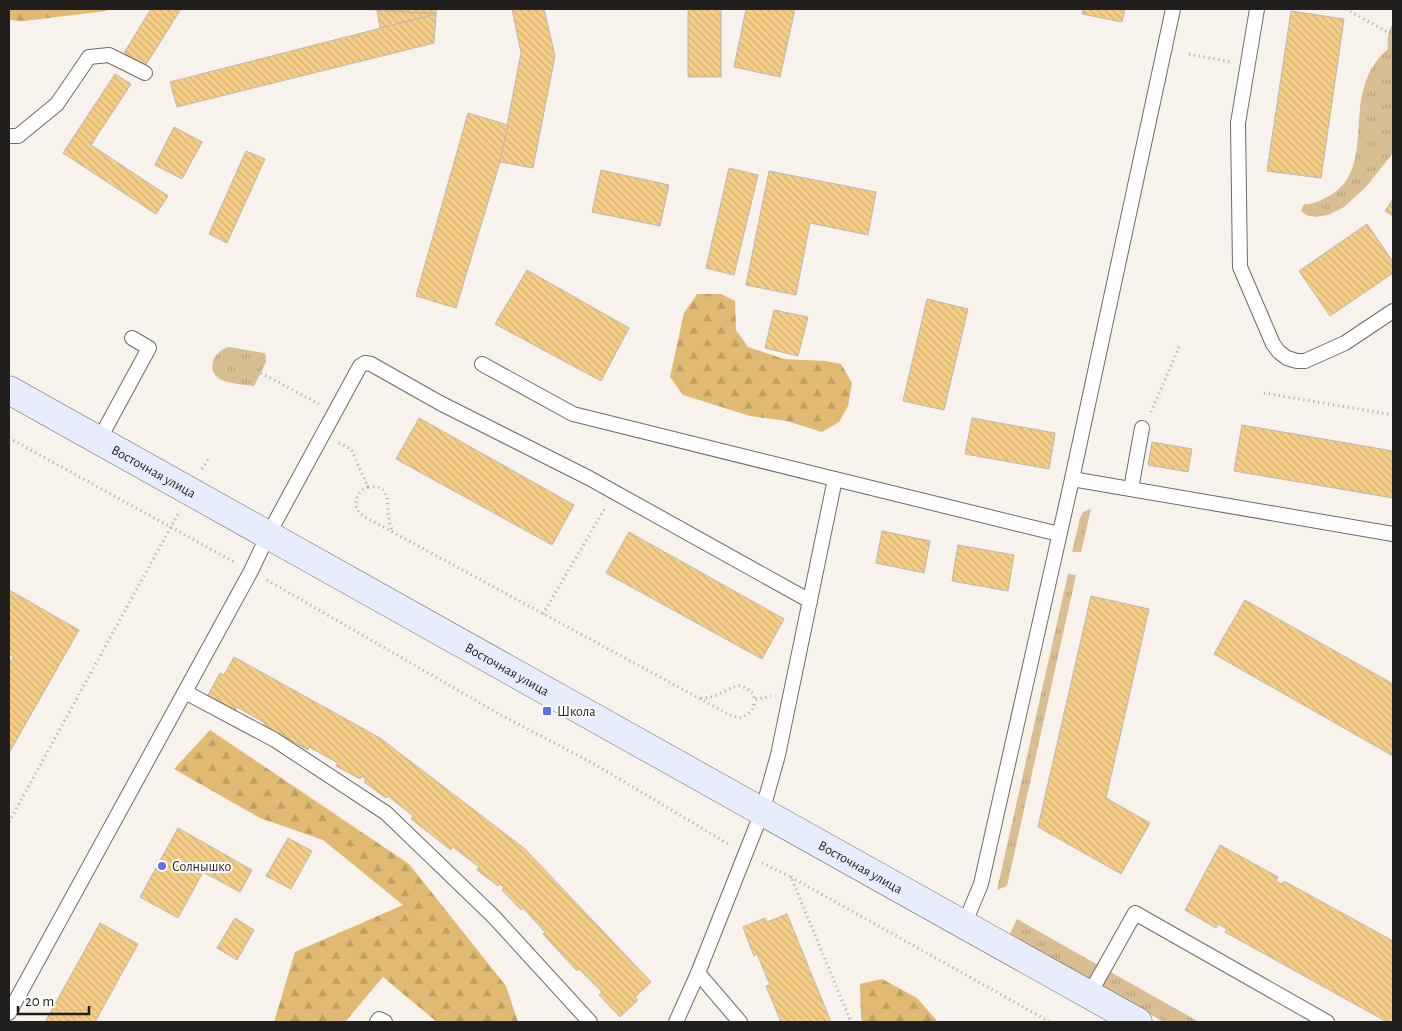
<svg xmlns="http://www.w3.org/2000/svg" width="1402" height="1031" font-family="'Alegreya Sans',sans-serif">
  <defs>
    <pattern id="grass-tufts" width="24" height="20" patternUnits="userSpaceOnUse" patternTransform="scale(1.25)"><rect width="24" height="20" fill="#d8be90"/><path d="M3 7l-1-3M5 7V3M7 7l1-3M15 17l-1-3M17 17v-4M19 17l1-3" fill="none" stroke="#b9a37c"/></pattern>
    <pattern id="forest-firs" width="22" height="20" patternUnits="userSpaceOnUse" patternTransform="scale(1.25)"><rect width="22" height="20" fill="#e0b973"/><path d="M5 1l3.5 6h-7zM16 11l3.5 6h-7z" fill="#c09f63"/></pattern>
    <pattern id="building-back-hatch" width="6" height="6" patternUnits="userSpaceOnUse" patternTransform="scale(1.25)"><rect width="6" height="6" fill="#f5cd87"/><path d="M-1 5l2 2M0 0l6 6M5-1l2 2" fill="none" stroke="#d2b074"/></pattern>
  </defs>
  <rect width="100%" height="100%" fill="#f7f2eb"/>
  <g fill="url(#grass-tufts)">
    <path d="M 1393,23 L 1393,153 L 1365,188 L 1344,207 L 1328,215 L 1315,217 L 1306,215 L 1301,211 L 1304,204 C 1313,205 1321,200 1329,196 C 1368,175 1353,123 1364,87 C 1368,72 1376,59 1388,49 C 1387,39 1388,32 1393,23 Z"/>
    <path d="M 229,347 L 264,353 L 266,355 L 266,362 L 254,386 C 245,385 224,383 218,378 C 205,368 216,349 229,347 Z"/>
    <polygon points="1091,509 1081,552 1072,552 1080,518 1083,512"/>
    <polygon points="1068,574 1076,575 1007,886 997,890"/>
    <polygon points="1017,919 1098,965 1089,981 1009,936"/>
    <polygon points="1109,971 1199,1022 1164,1022 1101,987"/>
  </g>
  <g fill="url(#forest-firs)">
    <polygon points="9,9 108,9 106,11 24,21 9,20"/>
    <polygon points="697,294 721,294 735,301 736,330 748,347 784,359 825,361 841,364 852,383 848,406 839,422 822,432 787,421 750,416 683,395 670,377 684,313"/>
    <polygon points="210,730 409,864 506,986 518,1022 437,1022 383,977 345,1022 274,1022 295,952 403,905 323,840 260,818 174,769"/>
    <polygon points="882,979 917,998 938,1022 863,1022 861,1019 860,984"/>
  </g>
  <g fill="url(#building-back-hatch)" stroke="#bdb8b1">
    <polygon points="151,9 181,9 145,66 124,53"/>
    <polygon points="353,9 436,9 436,14 377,10"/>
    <polygon points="512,9 544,9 555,56 533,168 500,162 521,53"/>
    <rect x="688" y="9" width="33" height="68"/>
    <polygon points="746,9 795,9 780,77 734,67"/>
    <polygon points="1083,9 1125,9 1122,22 1082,14"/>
    <polygon points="377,10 436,14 380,28"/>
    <polygon points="1291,11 1344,19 1321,178 1267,171"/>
    <polygon points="436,14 434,43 177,107 170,82"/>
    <polygon points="115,74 131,84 91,145 168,196 156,214 63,153"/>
    <polygon points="468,113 508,125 500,162 456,308 416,296"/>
    <polygon points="174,127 202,142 182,179 155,165"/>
    <polygon points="246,151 265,159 227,243 209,234"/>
    <polygon points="729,168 758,175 734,275 706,268"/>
    <polygon points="601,170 669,185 660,226 592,212"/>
    <polygon points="769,171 876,192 868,235 810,223 796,295 746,285"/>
    <polygon points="1393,199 1393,216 1385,211"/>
    <polygon points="1367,224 1393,262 1393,273 1330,316 1299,271"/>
    <polygon points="527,270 629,328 601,381 495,324"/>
    <polygon points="927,299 968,309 944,410 903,401"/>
    <polygon points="774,310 808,317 798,356 765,348"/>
    <polygon points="419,418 574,505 552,545 396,459"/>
    <polygon points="972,418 1055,433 1049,469 965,454"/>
    <polygon points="1242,425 1393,451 1393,498 1234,471"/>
    <polygon points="1152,442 1192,449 1188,472 1148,465"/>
    <polygon points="882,531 930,541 924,573 876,563"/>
    <polygon points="629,532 784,619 762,659 606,573"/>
    <polygon points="958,545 1014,555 1008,591 952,581"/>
    <polygon points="9,590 79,630 9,753 9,664 13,657 9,654"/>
    <polygon points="1091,596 1149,609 1106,798 1150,823 1121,874 1038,827"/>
    <polygon points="1245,600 1393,684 1393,756 1214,654"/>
    <polygon points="234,657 380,738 525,849 651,982 635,997 638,1000 620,1017 599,995 602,992 579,969 577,971 543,934 545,932 523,908 521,910 502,890 504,888 500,884 498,886 477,870 479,867 453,847 451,850 411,819 413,816 388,796 386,798 364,782 366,779 361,776 360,779 336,766 338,763 309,747 308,750 263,725 265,723 237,707 235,710 208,695 220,673 224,675"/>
    <polygon points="178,828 252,870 240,892 203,872 178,918 140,897"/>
    <polygon points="288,838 312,851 291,889 266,876"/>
    <polygon points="1220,845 1278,877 1276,881 1282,884 1284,881 1393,941 1393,1022 1387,1022 1225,932 1227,929 1218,924 1216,928 1185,910"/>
    <polygon points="787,914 831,1022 781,1022 766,986 770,985 757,954 754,956 743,927 765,918 767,922"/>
    <polygon points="235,918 254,930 237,960 217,948"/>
    <polygon points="100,923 138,944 95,1022 45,1022"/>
  </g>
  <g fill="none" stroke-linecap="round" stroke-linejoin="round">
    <g stroke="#6f6c65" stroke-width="16">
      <g id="lane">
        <polyline points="1257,9 1238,123 1240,267 1273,344 1279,352 1287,358 1297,361 1305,361 1345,343 1393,311"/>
        <polyline points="9,136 18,136 57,104 89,57 109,55 145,73"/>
        <polyline points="482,364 573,414 835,479"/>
        <polyline points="99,440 149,348 132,338"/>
        <polyline points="1072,479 1393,534"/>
        <polyline points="1131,489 1142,428"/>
        <polyline points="185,692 275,740 386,813 494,917 590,1022"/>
        <polyline points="964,925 981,884 1072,479 1173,9"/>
        <polyline points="698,973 740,1022"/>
        <polyline points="1089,995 1135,913 1327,1022"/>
        <polyline points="9,1013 251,571 268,535 360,366 365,363 371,364 440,403 589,478 810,601"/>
        <polyline points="377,1022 379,1019 385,1022"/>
        <polyline points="676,1022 698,973 762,812 778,755 835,479 1059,534"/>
      </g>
    </g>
    <g stroke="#6f6c65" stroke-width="29">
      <g id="secondary">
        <path id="s1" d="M 9,390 L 1138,1022"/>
      </g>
    </g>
    <g stroke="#aaa6a1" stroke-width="3" stroke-dasharray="1 4" stroke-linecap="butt">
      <polyline points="1346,9 1389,33"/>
      <polyline points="1189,54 1231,62"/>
      <polyline points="261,373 319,404"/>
      <polyline points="1264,393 1393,415"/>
      <polyline points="1151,412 1180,345"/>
      <polyline points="9,438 236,563"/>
      <path d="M 339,443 L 351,449 L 368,487 C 392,484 386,504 389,519 C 389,523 391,527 393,531"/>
      <polyline points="202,469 208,459"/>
      <path d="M 368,487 C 357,491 356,498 356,509 L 363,516 L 730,715 L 741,718 C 749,714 755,709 754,700"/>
      <polyline points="267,580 501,715 596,765 730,845"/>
      <polyline points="543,614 605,508"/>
      <path d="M 701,698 C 706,698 712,697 717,695 C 733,688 739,679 754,695 L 754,700 L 771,696"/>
      <polyline points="9,822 178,514"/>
      <polyline points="762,863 791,877 851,1022"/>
      <polyline points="791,877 1050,1022"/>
    </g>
    <use href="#lane" stroke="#fff" stroke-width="14"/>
    <use href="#secondary" stroke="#e8edfe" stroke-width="28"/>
  </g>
  <g fill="#5e71e8" stroke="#fff" stroke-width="2">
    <rect x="542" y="706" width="10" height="10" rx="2.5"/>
    <circle cx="162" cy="866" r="5"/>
  </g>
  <g text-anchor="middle" stroke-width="4" stroke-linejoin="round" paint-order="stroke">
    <g font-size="14" fill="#211f1d" stroke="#fff">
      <text dy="5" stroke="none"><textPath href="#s1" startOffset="166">Восточная улица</textPath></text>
      <text dy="5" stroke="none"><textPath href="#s1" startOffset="571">Восточная улица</textPath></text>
      <text dy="5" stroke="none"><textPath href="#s1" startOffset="976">Восточная улица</textPath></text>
    </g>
    <g font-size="14" fill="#211f1d" stroke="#fff" text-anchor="start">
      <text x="557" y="716">Школа</text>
      <text x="172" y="871">Солнышко</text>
    </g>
  </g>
  <rect width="1402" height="1031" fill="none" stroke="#211f1d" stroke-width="20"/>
  <path d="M18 1006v8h71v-8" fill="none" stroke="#211f1d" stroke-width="2.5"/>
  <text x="25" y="1006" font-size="15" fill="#211f1d" stroke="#ffffff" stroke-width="4" paint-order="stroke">20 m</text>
</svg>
